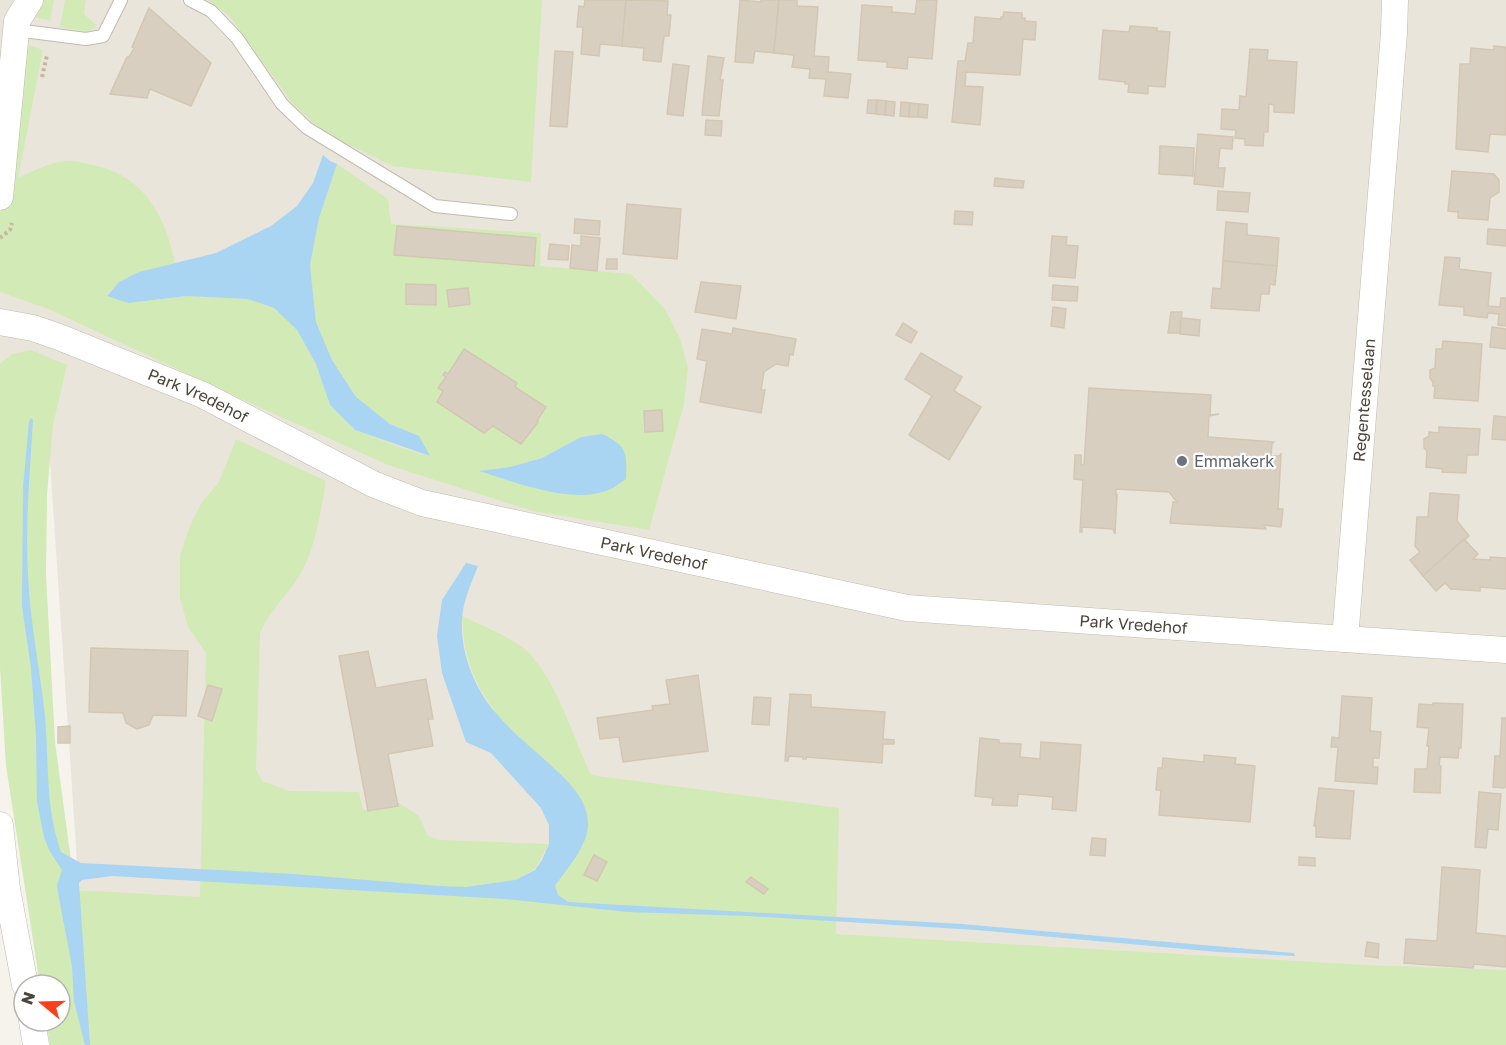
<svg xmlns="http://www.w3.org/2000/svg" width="1506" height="1045" font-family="'Golos Text',sans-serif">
  <rect width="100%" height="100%" fill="#f6f3ec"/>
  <polygon fill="#eae5da" points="0,0 1506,0 1506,991 80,906 44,373 0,371"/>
  <g fill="#d2eab5" fill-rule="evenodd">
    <polygon points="41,0 54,0 50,21 31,16"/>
    <polygon points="65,0 86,0 84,14 97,26 87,32 60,27"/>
    <polygon points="208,0 542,0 531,182 392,166 352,146 337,144 293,104 230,17"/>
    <path d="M 29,45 L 43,50 L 18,178 C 33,171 48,163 65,161 C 72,160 81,163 88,164 C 142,173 165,213 175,263 C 146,271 128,271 107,295 L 128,303 L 187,296 L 248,299 L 274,308 L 297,330 L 316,364 L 330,405 L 355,430 L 402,448 L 429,456 L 419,436 L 390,424 L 356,397 L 332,360 L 316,322 L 310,265 L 319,218 L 337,164 L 388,199 L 391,224 L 541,233 L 540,266 L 631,274 L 665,309 L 680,339 L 688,368 L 684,404 L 649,530 L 533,511 L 388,465 L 248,402 L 46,308 L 0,292 L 0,214 L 25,58 ZM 602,434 L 538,489 L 481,471 L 510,467 L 542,458 L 581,437 Z"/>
    <path d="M 31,350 L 67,365 L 53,425 L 47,495 L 46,575 L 55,742 L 75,890 L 200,897 L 206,653 L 188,627 L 180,598 L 180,555 L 192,521 L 202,502 L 219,482 L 236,439 L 326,481 C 321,510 317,540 304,567 C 293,591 271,607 260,633 L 256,769 L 262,781 L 289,791 L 359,792 L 363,810 L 399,803 L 419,816 L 428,836 L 439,840 L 549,844 L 535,869 L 515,880 L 568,902 L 558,895 L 555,886 L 584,844 L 481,691 C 468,664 463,646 462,616 C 479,624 520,641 531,655 C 560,689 572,735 591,775 L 839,808 L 836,934 L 1365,965 L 1506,970 L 1506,1045 L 50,1045 L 46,1021 L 60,1021 L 60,985 L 40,985 L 6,766 L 0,668 L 0,364 L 12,354 Z"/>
  </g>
  <g fill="#a9d4f2">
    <polygon points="323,155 330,161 337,164 319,218 310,265 316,322 332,360 356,397 390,424 419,436 430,456 355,430 330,405 316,364 297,330 274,308 248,299 187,296 128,303 107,296 119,282 139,272 216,253 271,226 297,206 313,183"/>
    <path d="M 31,418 L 33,420 C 30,471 25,524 28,575 C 30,623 40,669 45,716 C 49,762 45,808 61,852 L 81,863 L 293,874 L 439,886 L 466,887 L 515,880 L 535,870 L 542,860 L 549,844 L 549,825 L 541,808 L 491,753 L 466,742 L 442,673 L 437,636 L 442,600 L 466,563 L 478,566 C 473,579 467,592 464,605 C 456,641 471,684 495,712 C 513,734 537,752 558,772 C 573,786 589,804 588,826 C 586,849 567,868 555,886 L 558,895 L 568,902 L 962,924 L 1294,953 L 1295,956 L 1218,952 L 976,930 L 748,916 L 628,912 L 505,899 L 112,876 L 82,880 L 79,883 L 90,1045 L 85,1045 L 74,1001 L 72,966 L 58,893 L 57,885 L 62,870 L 49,850 L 44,837 L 37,802 L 36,737 L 31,668 L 22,606 L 23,488 L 29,422 Z"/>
    <path d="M 602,434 C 627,446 627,452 626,479 C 620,483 613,489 606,491 C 569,504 515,482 479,471 L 510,467 L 542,458 L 581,437 Z"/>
  </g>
  <g fill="#d8cfc1" stroke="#d3c7b4" stroke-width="1.5">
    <polygon points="585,0 626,0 622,46 600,44 599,56 581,54 583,27 577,27 579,6 584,7"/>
    <polygon points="626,0 668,1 667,15 671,15 669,36 664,36 661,62 643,60 644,48 622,46"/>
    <polygon points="740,0 761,2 761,0 779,0 774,53 755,51 753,63 735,62"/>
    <polygon points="779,0 797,0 797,6 818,7 814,56 829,57 828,72 851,74 848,98 824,96 826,79 809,78 810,69 792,67 794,55 774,53"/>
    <polygon points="917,0 937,0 932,59 908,57 907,69 887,67 887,62 858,60 862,5 892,7 892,12 915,14"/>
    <polygon points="149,8 211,63 191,106 150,89 147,98 110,94 127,57 129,57 134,48 132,47"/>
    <polygon points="1004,12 1022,13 1022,18 1025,18 1025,21 1036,22 1035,40 1023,39 1020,75 966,72 965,86 983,87 980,125 952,122 958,61 965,61 968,43 973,43 975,17 1001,19 1001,17 1003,17"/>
    <polygon points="1130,26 1157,28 1157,31 1170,32 1165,87 1148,86 1148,94 1128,92 1129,84 1125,84 1125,82 1099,79 1103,30 1129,32"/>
    <polygon points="1494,46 1505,47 1506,50 1506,135 1490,134 1488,152 1456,149 1460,64 1470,64 1471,48 1494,50"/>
    <polygon points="1250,49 1268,50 1267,60 1297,62 1294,113 1274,112 1274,105 1269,104 1268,132 1264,132 1263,146 1245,145 1245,139 1235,138 1236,130 1221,129 1222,109 1239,110 1240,96 1246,97"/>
    <polygon points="555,51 573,52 567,127 550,126"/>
    <polygon points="708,56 724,58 720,80 723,80 719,116 702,115"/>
    <polygon points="673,64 689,66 683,116 667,114"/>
    <polygon points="868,100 877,100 876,114 867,113"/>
    <polygon points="877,100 886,101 885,115 876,114"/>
    <polygon points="886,101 895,102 894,116 885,115"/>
    <polygon points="901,102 910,103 909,117 900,116"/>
    <polygon points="910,103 919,104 918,117 909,117"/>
    <polygon points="919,104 928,105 927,118 918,117"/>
    <polygon points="706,120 722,121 721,136 705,135"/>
    <polygon points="1198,134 1233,137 1232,149 1220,148 1218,168 1225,168 1223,187 1194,184"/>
    <polygon points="1160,146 1194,148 1193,176 1159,174"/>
    <polygon points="1452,171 1494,174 1499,180 1499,192 1490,198 1488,220 1458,218 1458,212 1448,211"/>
    <polygon points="995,178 1024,181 1023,188 994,186"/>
    <polygon points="1218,191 1250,193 1248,212 1217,210"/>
    <polygon points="627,204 681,209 677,259 623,254"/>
    <polygon points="955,211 973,212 972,225 954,224"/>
    <polygon points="575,219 600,221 599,235 574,233"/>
    <polygon points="1226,222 1247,224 1247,235 1279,238 1277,266 1223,261"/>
    <polygon points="397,226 536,238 534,266 394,255"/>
    <polygon points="1488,229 1506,230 1506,246 1487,244"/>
    <polygon points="581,236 600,238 597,271 570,268 572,245 581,246"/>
    <polygon points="1052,236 1067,237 1066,245 1078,246 1075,278 1049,276"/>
    <polygon points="550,244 569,246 568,260 548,259"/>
    <polygon points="1445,257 1460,258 1459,269 1491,273 1488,306 1500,307 1501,298 1506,298 1506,326 1498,325 1499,314 1488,313 1487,318 1464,315 1464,307 1439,305"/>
    <polygon points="607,259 617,259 617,269 606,269"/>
    <polygon points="1223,261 1277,266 1275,285 1270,284 1269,294 1261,294 1259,311 1211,308 1213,288 1221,289"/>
    <polygon points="701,282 741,286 736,319 695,312"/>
    <polygon points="406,284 436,285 436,305 406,304"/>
    <polygon points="1053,285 1078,287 1077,301 1052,300"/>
    <polygon points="468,288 470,304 449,307 447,290"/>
    <polygon points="1053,307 1066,309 1064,328 1051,326"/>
    <polygon points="1171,312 1182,312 1180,333 1168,333"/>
    <polygon points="1181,318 1200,320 1199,336 1180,334"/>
    <polygon points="903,323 917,332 911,343 896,335"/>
    <polygon points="1492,327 1506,329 1506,349 1490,347"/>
    <polygon points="733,328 796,339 793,355 790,354 788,366 776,364 764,372 761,390 765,390 761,413 700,402 707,361 697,359 702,329 732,334"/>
    <polygon points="1443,341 1482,344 1478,401 1434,398 1435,386 1433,386 1433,382 1430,378 1430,370 1435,368 1436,349 1442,349"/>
    <polygon points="464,349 517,383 515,387 546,407 537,421 538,422 521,444 493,426 484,433 437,402 443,391 438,388 446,377 443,375 445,372 448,374"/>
    <polygon points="921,353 962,377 954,391 981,407 949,460 909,435 932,396 905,379"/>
    <polygon points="1089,388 1211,395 1210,415 1219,414 1209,416 1208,437 1274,442 1272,444 1271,456 1279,456 1281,454 1278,509 1283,509 1281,527 1264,525 1266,529 1170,523 1173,502 1177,502 1169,492 1116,489 1116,496 1117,495 1115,534 1113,529 1082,527 1082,532 1080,532 1083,480 1074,479 1075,455 1081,455 1081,465 1084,465"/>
    <polygon points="662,410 663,431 645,432 644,411"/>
    <polygon points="1494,416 1506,417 1506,440 1492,439"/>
    <polygon points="1439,427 1480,429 1478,455 1467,455 1466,473 1442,472 1443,469 1426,467 1427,451 1424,448 1424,439 1429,436 1429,432 1439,433"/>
    <polygon points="1430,493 1459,495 1457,521 1469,536 1423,576 1410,560 1420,552 1415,546 1417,517 1428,517"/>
    <polygon points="1464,539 1478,554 1473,559 1490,560 1490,557 1506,558 1506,589 1480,587 1480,591 1451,589 1445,583 1436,591 1423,576"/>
    <polygon points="91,648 188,651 186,716 153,715 149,725 137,729 126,723 123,713 89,712"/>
    <polygon points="368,651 376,688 426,679 433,719 428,719 433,746 388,754 398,806 368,811 339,656"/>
    <polygon points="698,675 708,751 623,762 619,737 600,739 597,718 653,710 652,706 670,704 666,680"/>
    <polygon points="208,685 222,689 212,721 198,716"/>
    <polygon points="790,694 811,695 811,707 885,712 883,739 894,740 894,744 883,744 882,763 806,757 806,759 803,759 803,757 789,756 788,761 785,761"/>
    <polygon points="1342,696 1372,698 1370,731 1381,732 1379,758 1373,758 1373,767 1378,767 1377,784 1335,781 1338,747 1331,747 1332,737 1339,738"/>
    <polygon points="754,697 771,698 769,725 752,724"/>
    <polygon points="1433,703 1463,704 1461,748 1459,748 1458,758 1440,757 1439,766 1441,766 1440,793 1414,792 1415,769 1427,769 1429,746 1427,746 1429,728 1417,727 1419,704 1433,705"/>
    <polygon points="1502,718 1506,718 1506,786 1504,788 1493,787 1495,756 1500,756"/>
    <polygon points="70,726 70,743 58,743 58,727"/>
    <polygon points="980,738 999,740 999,743 1021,744 1020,757 1040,759 1041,742 1081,745 1076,811 1052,809 1053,797 1018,794 1017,806 992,805 993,798 975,796"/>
    <polygon points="1204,755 1236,758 1235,764 1255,766 1250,822 1159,815 1161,790 1156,790 1158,768 1162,768 1163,758 1204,762"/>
    <polygon points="1319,788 1354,791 1350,839 1316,837 1316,826 1314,826"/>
    <polygon points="1479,792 1501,794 1498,830 1488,829 1486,848 1475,847"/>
    <polygon points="1092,838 1106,839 1105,856 1090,855"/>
    <polygon points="594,855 607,862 597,881 584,875"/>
    <polygon points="1299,857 1315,858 1315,866 1299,865"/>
    <polygon points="1442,867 1480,870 1476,933 1506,936 1506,967 1474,964 1473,968 1404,963 1406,939 1437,941"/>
    <polygon points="751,877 768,889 764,894 746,882"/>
    <polygon points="1367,942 1379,944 1378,958 1365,956"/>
  </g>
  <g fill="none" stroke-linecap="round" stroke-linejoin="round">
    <g stroke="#c2bbae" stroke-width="14">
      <g id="service">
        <polyline points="190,0 211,11 237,38 282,104 307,128 435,206 511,214"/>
        <polyline points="16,30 86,39 103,36 121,0"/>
      </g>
    </g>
    <g stroke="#c2bbae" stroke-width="27">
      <g id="minor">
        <polyline points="1395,0 1394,33 1345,639 1506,650"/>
        <polyline points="0,197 17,21 30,0"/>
        <path id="s1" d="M 0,322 L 33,328 L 59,337 L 203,395 L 373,484 L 422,503 L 907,608 L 1345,639"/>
        <polyline points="0,825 7,889 25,985"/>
        <polyline points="32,1021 36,1045"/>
      </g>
    </g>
    <g stroke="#c4b79f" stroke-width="4" stroke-dasharray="3 3" stroke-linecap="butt">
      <polyline points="42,77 47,55"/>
      <polyline points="0,238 10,230 12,223"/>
    </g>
    <use href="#service" stroke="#fff" stroke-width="12"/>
    <use href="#minor" stroke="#fff" stroke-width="26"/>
  </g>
  <circle fill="#6b7280" stroke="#fff" stroke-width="2" cx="1182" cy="461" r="6"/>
  <g text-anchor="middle" stroke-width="4.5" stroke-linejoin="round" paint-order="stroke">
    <g font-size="16" fill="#4b4439" stroke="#fff">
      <text dy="6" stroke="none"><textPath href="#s1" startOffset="212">Park Vredehof</textPath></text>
      <text transform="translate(1364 400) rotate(-85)" y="6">Regentesselaan</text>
      <text dy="6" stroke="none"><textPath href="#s1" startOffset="698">Park Vredehof</textPath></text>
      <text dy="6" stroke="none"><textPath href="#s1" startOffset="1184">Park Vredehof</textPath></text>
    </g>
    <g font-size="16" fill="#5b616d" stroke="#fff" text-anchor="start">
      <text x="1194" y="467">Emmakerk</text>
    </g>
  </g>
  <g transform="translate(42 1003) rotate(289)"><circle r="28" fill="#ffffff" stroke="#b7b4b0" stroke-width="1.5"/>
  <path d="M0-4.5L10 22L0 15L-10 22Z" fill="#fc3f1d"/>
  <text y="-9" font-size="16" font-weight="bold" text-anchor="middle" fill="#4b4439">N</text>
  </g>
</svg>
